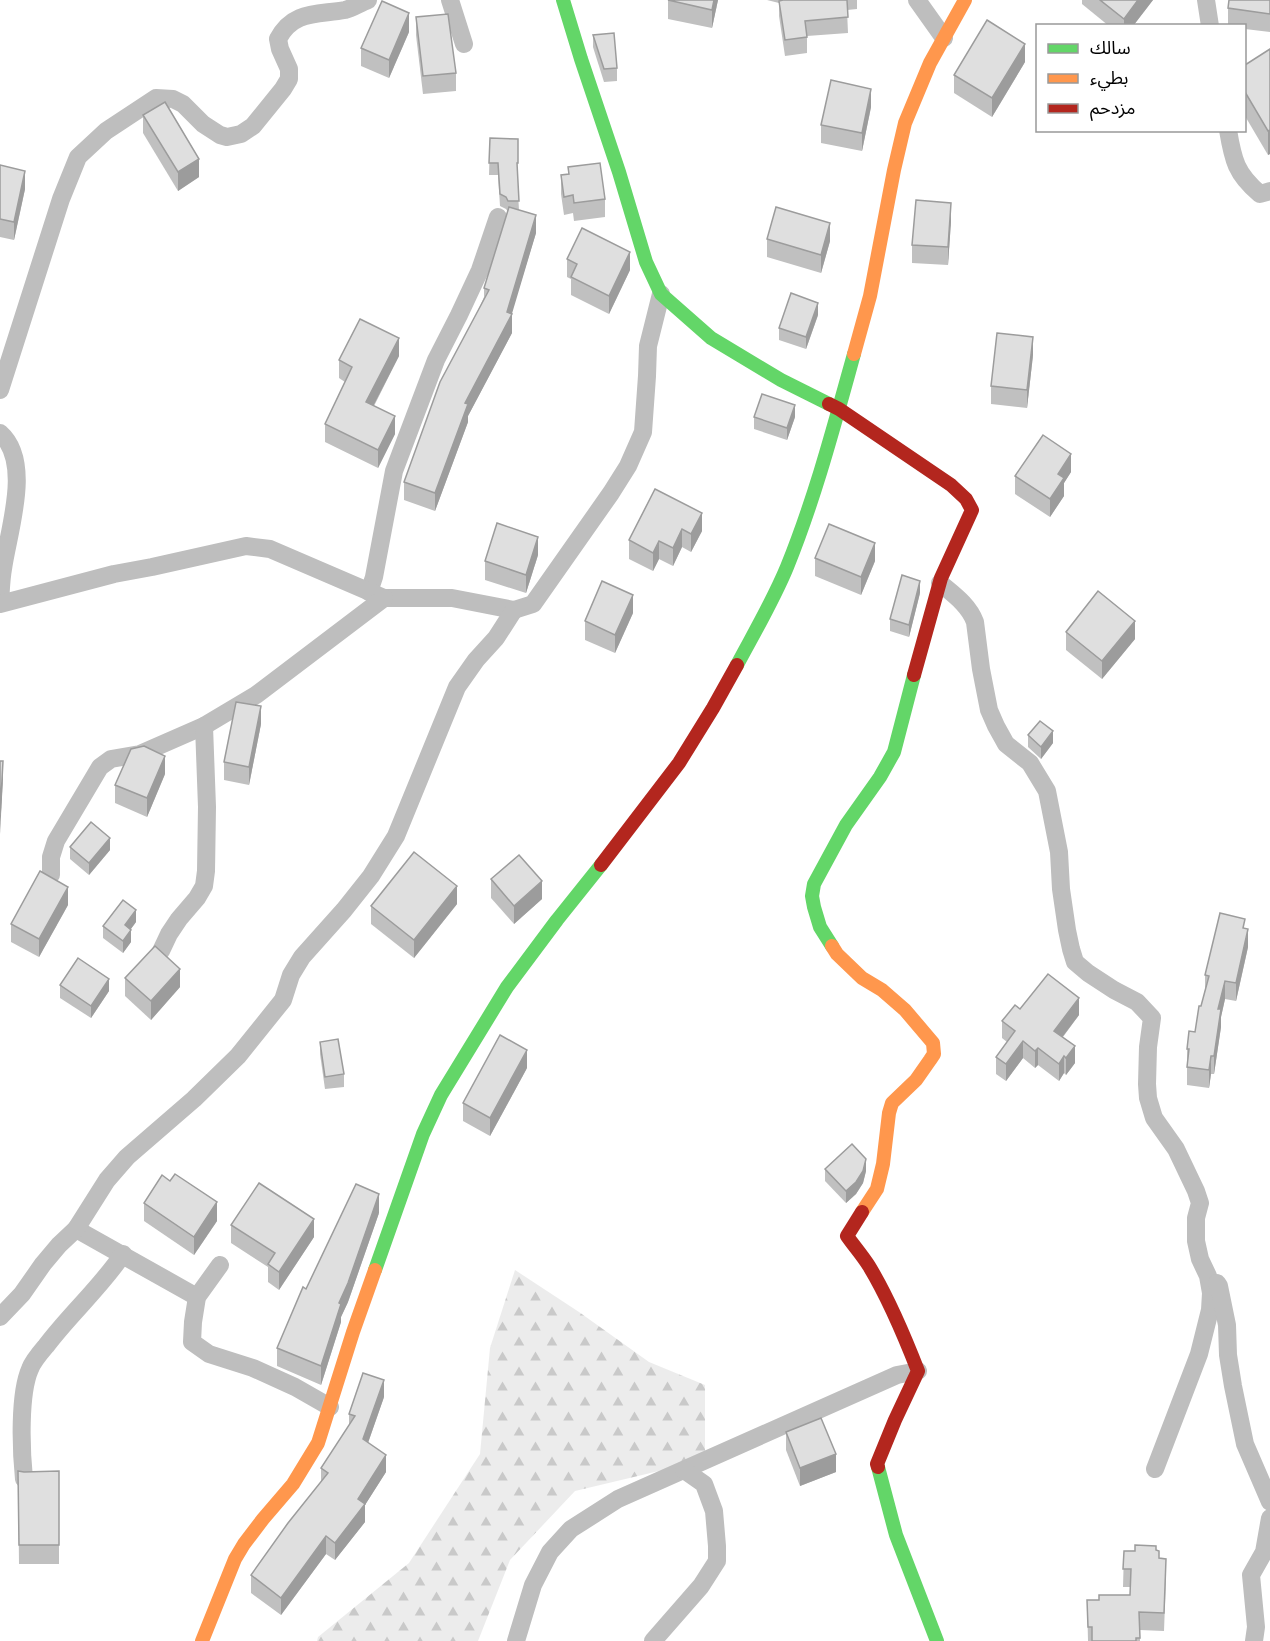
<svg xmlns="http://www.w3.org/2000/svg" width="1270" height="1641" font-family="'Work Sans','Noto Sans Arabic',sans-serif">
  <defs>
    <pattern id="forest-firs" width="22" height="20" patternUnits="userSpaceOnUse" patternTransform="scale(1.5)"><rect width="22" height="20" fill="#ececec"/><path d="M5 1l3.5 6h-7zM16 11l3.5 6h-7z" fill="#c9c9c9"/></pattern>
  </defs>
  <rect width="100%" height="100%" fill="#fff"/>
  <polygon fill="url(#forest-firs)" points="515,1270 579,1312 649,1362 705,1385 705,1460 575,1491 510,1560 478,1641 317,1641 318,1637 409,1563 480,1454 490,1348"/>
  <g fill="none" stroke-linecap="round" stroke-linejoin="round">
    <g stroke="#bebebe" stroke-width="18">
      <polyline points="450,0 464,44"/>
      <polyline points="917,0 944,38"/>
      <polyline points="1206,0 1210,26"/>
      <path d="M 1228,130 C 1233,160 1236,174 1260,194 L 1270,191"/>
      <path d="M 0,390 L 61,199 L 78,157 L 106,131 L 156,98 L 173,99 L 183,104 L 203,124 L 220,135 L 227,137 L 241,134 L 253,126 L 283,89 L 289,79 L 289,69 L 280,49 L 278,39 C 293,10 318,15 345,10 C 353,8 360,3 368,0"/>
      <path d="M 0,433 C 33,462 8,532 3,569 C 1,580 1,591 0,602"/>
      <path d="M 940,583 C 953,594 969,605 975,622 L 981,669 L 989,710 L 996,726 L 1006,744 L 1030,763 L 1047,791 L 1059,852 L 1061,889 L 1067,930 L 1071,949 L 1075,962 L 1088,973 L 1114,990 L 1137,1002 L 1152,1018 L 1148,1047 L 1147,1084 L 1148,1098 L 1154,1118 L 1176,1149 L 1196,1191 L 1200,1203 L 1196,1218 L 1196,1241 L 1200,1259 L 1208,1276 L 1211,1293 L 1210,1310 L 1199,1354 L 1155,1469"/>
      <polyline points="369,592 374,577 394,471 436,360 459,315 480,270 498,217"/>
      <polyline points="0,604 114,574 152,567 246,546 270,549 384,598 452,598 514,610 533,604 611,493 628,466 643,432 647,376 648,346 661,294"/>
      <polyline points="51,875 51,857 56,841 100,767 111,759 140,754 204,726 256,695 384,598"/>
      <polyline points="161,951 169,934 179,919 197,898 204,886 206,871 207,807 204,726"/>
      <polyline points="76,1229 197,1297"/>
      <polyline points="220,1265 197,1297 193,1322 192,1342 209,1354 253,1368 295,1387 330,1407"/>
      <polyline points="1217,1283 1219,1286 1227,1325 1228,1355 1233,1386 1245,1444 1270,1502"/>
      <polyline points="0,1317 22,1294 43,1264 59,1245 76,1229 107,1180 127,1157 194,1099 238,1056 283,1000 291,975 302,957 344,910 371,876 396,836 457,687 476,660 496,638 514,610"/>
      <path d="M 24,1479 C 21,1450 19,1394 30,1369 C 33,1361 40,1353 46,1346 C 70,1314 100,1288 123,1254"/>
      <polyline points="516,1641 533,1585 550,1552 571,1529 618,1499 897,1375 918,1371"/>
      <polyline points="653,1641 701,1586 717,1561 717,1546 714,1511 704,1484 684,1470"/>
      <polyline points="1254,1641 1256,1627 1251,1575 1264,1552 1270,1518"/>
    </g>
    <g stroke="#63d668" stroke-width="14">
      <polyline points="563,0 581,59 619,172 646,262 661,294 711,338 781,380 829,404"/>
      <path d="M 737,665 C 754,633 773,601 787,567 C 815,498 834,426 854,354"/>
      <polyline points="832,946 820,927 814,907 812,896 814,884 846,825 880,777 894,752 914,675"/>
      <polyline points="375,1270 423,1134 441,1095 507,987 557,920 601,865"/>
      <polyline points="878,1467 896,1535 937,1641"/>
    </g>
    <g stroke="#ff974d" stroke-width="14">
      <polyline points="854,354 870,296 894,170 905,123 930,63 965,0"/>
      <polyline points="832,946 837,954 862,978 882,990 905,1010 933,1043 934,1054 930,1060 916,1080 892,1103 889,1113 883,1164 877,1189 862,1212"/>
      <polyline points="202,1641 235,1559 244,1544 263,1519 293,1484 318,1443 353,1332 375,1270"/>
    </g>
    <g stroke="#b3261e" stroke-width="14">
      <polyline points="829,404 839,409 951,485 966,499 972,510 941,578 914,675"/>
      <polyline points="601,865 679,763 713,708 737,665"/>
      <path d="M 862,1212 L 847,1236 C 854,1246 862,1255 869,1266 C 889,1299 904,1335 918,1371 L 895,1420 L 877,1464 L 878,1467"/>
    </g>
  </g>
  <g fill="#c0c0c0">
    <polygon points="668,0 718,0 712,28 668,19"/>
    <polygon points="767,0 857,0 857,9 847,10 848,33 807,36 807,53 785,56 779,16 779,3"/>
    <polygon points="1082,0 1153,0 1133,26 1109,26 1082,4"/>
    <polygon points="1270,0 1270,32 1245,29 1245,26 1228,26 1228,8"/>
    <polygon points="416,17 456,73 456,91 423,94 416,35"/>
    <polygon points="409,32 389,78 361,66 361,48"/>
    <polygon points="593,35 617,68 617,81 604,82 593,47"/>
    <polygon points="1270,49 1270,154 1268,155 1245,116 1245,65"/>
    <polygon points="1025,62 992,117 954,93 954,75"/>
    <polygon points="871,107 862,151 821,143 821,125"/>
    <polygon points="143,115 199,177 178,191 143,133"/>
    <polygon points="490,138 518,139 517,176 519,210 536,233 511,314 512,333 468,416 468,422 435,511 404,500 404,482 484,297 484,288 508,212 506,209 500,206 498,175 489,175"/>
    <polygon points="0,165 25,189 14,240 0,237"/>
    <polygon points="568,167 605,199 605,217 574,221 573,213 564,215 561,194 561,175 568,174"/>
    <polygon points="951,221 948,265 912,263 912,245"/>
    <polygon points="767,239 830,241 821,273 767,257"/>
    <polygon points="567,259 630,270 609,314 571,295 571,279 567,277"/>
    <polygon points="818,315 806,349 779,340 779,328"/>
    <polygon points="1033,355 1027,408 991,404 991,386"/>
    <polygon points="399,356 374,406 395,434 378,468 325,442 325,424 345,382 339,378 339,360"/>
    <polygon points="754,417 795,417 787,440 754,429"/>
    <polygon points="1071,472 1064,483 1064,496 1050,517 1015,494 1015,476"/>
    <polygon points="655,489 702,531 691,552 682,547 673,566 659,559 653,571 629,559 629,540"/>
    <polygon points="538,555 526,593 485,580 485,561"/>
    <polygon points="815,558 875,561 861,595 815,576"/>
    <polygon points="920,593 909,637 890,631 890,619"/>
    <polygon points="633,613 615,653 585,640 585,621"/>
    <polygon points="1066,632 1135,639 1102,679 1066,650"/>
    <polygon points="261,724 249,785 224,780 224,762"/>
    <polygon points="1028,735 1053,743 1041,759 1028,747"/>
    <polygon points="165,774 147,817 115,803 115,785"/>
    <polygon points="70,847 110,850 89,875 70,859"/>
    <polygon points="491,879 542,899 514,924 491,898"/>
    <polygon points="457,904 414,958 371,924 371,906"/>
    <polygon points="68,905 39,957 11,942 11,924"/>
    <polygon points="136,922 130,930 131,942 123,953 103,938 103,926"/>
    <polygon points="1245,928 1248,947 1236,1001 1225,999 1221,1017 1221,1027 1214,1074 1211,1074 1209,1088 1187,1085 1187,1049 1195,1032 1205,990 1205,975"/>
    <polygon points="125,978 180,987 151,1020 125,996"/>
    <polygon points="60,985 109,991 91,1018 60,998"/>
    <polygon points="1020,1009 1079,1015 1063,1037 1075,1063 1066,1075 1064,1073 1059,1081 1038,1065 1035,1068 1023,1058 1006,1081 996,1074 996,1057 1007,1042 1002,1038 1002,1021"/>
    <polygon points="320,1042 344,1074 344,1087 325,1089 320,1054"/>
    <polygon points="527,1068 490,1136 463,1121 463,1103"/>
    <polygon points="825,1169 866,1171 863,1183 856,1194 846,1203 825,1181"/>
    <polygon points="144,1203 217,1221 194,1255 144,1221"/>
    <polygon points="379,1213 348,1302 341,1317 341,1322 321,1385 277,1366 277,1348 306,1289"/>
    <polygon points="231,1225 314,1237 279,1290 268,1282 268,1267 231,1243"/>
    <polygon points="384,1397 368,1443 386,1472 365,1505 365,1522 335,1560 326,1554 281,1615 251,1593 251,1575 321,1482 321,1468 349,1426 349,1414"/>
    <polygon points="786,1432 836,1472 800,1486 786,1450"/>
    <polygon points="18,1471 24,1472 59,1471 59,1564 19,1564"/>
    <polygon points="1156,1550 1166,1577 1164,1631 1140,1630 1140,1641 1088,1641 1087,1600 1099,1600 1130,1595 1131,1587 1123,1587 1124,1551"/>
  </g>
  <g fill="#9c9c9c">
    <polygon points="714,0 718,0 712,28 712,10"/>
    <polygon points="1138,0 1153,0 1133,26 1124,26 1124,19"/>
    <polygon points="409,13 409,32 389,78 389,60"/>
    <polygon points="1025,44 1025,62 992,117 992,98"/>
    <polygon points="871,89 871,107 862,151 862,133"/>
    <polygon points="1270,130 1270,154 1268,155 1268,131"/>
    <polygon points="199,159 199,177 178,191 178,172"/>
    <polygon points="25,171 25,189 14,240 14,222"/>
    <polygon points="951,203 951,221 948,265 948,247"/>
    <polygon points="536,215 536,233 511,317 512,314 512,333 468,416 468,422 435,511 435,493 465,403 507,312"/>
    <polygon points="830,223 830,241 821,273 821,255"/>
    <polygon points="630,252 630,270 609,314 609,296"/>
    <polygon points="818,303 818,315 806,349 806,337"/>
    <polygon points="1033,337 1033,355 1027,408 1027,390"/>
    <polygon points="399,338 399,356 366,420 366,402"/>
    <polygon points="795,405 795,417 787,440 787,428"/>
    <polygon points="395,416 395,434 378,468 378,450"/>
    <polygon points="1071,454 1071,472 1064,483 1064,496 1050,517 1050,499 1058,474"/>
    <polygon points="702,513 702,531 691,552 691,534"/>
    <polygon points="682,529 682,547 673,566 673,548"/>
    <polygon points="538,537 538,555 526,593 526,575"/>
    <polygon points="659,541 659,559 653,571 653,553"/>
    <polygon points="875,543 875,561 861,595 861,577"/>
    <polygon points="920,581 920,593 909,637 909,625"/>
    <polygon points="633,595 633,613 615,653 615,635"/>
    <polygon points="1135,621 1135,639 1102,679 1102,661"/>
    <polygon points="261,706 261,724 249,785 249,767"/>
    <polygon points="1053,731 1053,743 1041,759 1041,747"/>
    <polygon points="165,756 165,774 147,817 147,798"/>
    <polygon points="3,761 3,779 0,834 0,816"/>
    <polygon points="110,838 110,850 89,875 89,863"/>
    <polygon points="542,881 542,899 514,924 514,906"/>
    <polygon points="457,886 457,904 414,958 414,940"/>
    <polygon points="68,887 68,905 39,957 39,939"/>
    <polygon points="136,910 136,922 125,937 125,925"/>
    <polygon points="1248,929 1248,947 1236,1001 1236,983"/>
    <polygon points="131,930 131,942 123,953 123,941"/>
    <polygon points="180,969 180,987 151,1020 151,1001"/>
    <polygon points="109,979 109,991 91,1018 91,1006"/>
    <polygon points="1225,981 1225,999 1221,1017 1221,1027 1214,1074 1214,1056 1218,1009"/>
    <polygon points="1079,998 1079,1015 1054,1048 1054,1031"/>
    <polygon points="1023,1041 1023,1058 1006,1081 1006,1064"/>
    <polygon points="1075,1046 1075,1063 1066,1075 1066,1058"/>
    <polygon points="1038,1048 1038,1065 1035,1068 1035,1051"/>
    <polygon points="527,1050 527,1068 490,1136 490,1118"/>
    <polygon points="1064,1056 1064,1073 1059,1081 1059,1064"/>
    <polygon points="1211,1056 1211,1074 1209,1088 1209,1070"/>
    <polygon points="866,1159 866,1171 863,1183 856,1194 846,1203 846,1191"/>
    <polygon points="379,1194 379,1213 348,1302 341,1317 341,1322 321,1385 321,1366 339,1303"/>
    <polygon points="217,1202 217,1221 194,1255 194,1237"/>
    <polygon points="314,1219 314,1237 279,1290 279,1272"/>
    <polygon points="384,1380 384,1397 363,1457 363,1439"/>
    <polygon points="836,1454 836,1472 800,1486 800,1468"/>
    <polygon points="386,1455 386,1472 365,1505 365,1522 335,1560 335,1543 358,1499"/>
    <polygon points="326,1536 326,1554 281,1615 281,1598"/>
  </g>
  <g fill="#dfdfdf" stroke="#9c9c9c" stroke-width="1.5">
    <polygon points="668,0 714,0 712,10"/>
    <polygon points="783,0 847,0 848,17 805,21 807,37 785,40 779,1"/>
    <polygon points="1100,0 1138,0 1124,19"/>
    <polygon points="1229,0 1270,0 1270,14 1228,8"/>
    <polygon points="382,1 409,13 389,60 361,48"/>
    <polygon points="448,14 456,73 423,76 416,17"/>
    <polygon points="987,20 1025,44 992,98 954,75"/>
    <polygon points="614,33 617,68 604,69 593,35"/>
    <polygon points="1270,49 1270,130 1268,131 1245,92 1245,65"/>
    <polygon points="831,80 871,89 862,133 821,125"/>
    <polygon points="165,102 199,159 178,172 143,115"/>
    <polygon points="490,138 518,139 518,163 517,163 519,201 508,201 506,197 500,194 498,163 489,163"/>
    <polygon points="600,163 605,199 574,203 573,195 564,197 561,175 569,174 568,167"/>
    <polygon points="0,165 25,171 14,222 0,219"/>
    <polygon points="916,200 951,203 948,247 912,245"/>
    <polygon points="509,207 536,215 507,312 512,314 465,403 468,404 435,493 404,482 440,382 489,290 484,288"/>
    <polygon points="776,207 830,223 821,255 767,239"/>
    <polygon points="582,228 630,252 609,296 571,277 577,264 567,259"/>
    <polygon points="791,293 818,303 806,337 779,328"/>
    <polygon points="360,319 399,338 366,402 395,416 378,450 325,424 352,367 339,360"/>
    <polygon points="997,333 1033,337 1027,390 991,386"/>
    <polygon points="762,394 795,405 787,428 754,417"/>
    <polygon points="1043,435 1071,454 1058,474 1064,478 1050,499 1015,476"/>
    <polygon points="655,489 702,513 691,534 682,529 673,548 659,541 653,553 629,540"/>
    <polygon points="497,523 538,537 526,575 485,561"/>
    <polygon points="829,524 875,543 861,577 815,558"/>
    <polygon points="902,575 920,581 909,625 890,619"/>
    <polygon points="602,581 633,595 615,635 585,621"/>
    <polygon points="1098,591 1135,621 1102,661 1066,632"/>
    <polygon points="236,702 261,706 249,767 224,762"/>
    <polygon points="1040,721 1053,731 1041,747 1028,735"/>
    <polygon points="144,746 165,756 147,798 115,785 131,749"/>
    <polygon points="0,761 3,761 0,816"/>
    <polygon points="91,822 110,838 89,863 70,847"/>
    <polygon points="414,852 457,886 414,940 371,906"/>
    <polygon points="519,855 542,881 514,906 491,879"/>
    <polygon points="40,871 68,887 39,939 11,924"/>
    <polygon points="123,900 136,910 125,925 131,930 123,941 103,926"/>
    <polygon points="1220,913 1245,919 1243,928 1248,929 1236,983 1225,981 1218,1009 1221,1009 1214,1056 1211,1056 1209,1070 1187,1067 1189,1049 1187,1049 1189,1031 1195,1032 1199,1006 1201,1006 1209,976 1205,975"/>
    <polygon points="155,946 180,969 151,1001 125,978"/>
    <polygon points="78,958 109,979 91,1006 60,985"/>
    <polygon points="1048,974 1079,998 1054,1031 1075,1046 1066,1058 1064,1056 1059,1064 1038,1048 1035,1051 1023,1041 1006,1064 996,1057 1015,1031 1002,1021 1015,1005 1020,1009"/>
    <polygon points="500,1035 527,1050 490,1118 463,1103"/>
    <polygon points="338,1039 344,1074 325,1077 320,1042"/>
    <polygon points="852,1144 866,1159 863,1171 856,1182 846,1191 825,1169"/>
    <polygon points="175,1174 217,1202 194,1237 144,1203 162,1175 170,1181"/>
    <polygon points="259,1183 314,1219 279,1272 268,1264 275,1253 231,1225"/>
    <polygon points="356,1184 379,1194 348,1283 339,1303 341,1304 321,1366 277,1348 303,1287 306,1289"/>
    <polygon points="363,1373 384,1380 363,1439 386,1455 358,1499 365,1504 335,1543 326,1536 281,1598 251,1575 288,1523 328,1473 321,1468 355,1416 349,1414"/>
    <polygon points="821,1418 836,1454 800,1468 786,1432"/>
    <polygon points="18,1471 24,1472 59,1471 59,1545 19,1545"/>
    <polygon points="1135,1545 1156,1546 1156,1550 1159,1551 1159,1558 1166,1559 1164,1613 1139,1612 1140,1638 1136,1638 1136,1641 1092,1641 1092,1627 1088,1627 1087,1600 1099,1600 1099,1595 1130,1595 1131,1569 1123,1569 1124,1551 1135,1551"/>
  </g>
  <rect x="1036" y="24" width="210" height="108" fill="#ffffff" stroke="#999999" stroke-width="1.5"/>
  <rect x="1048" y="44" width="30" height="9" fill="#63d668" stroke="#999999" stroke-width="1.5"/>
  <text x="1090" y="54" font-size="18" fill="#000000">سالك</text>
  <rect x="1048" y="74" width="30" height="9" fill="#ff974d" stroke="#999999" stroke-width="1.5"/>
  <text x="1090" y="84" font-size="18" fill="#000000">بطيء</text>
  <rect x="1048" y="104" width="30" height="9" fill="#b3261e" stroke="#999999" stroke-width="1.5"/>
  <text x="1090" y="114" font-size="18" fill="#000000">مزدحم</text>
</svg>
